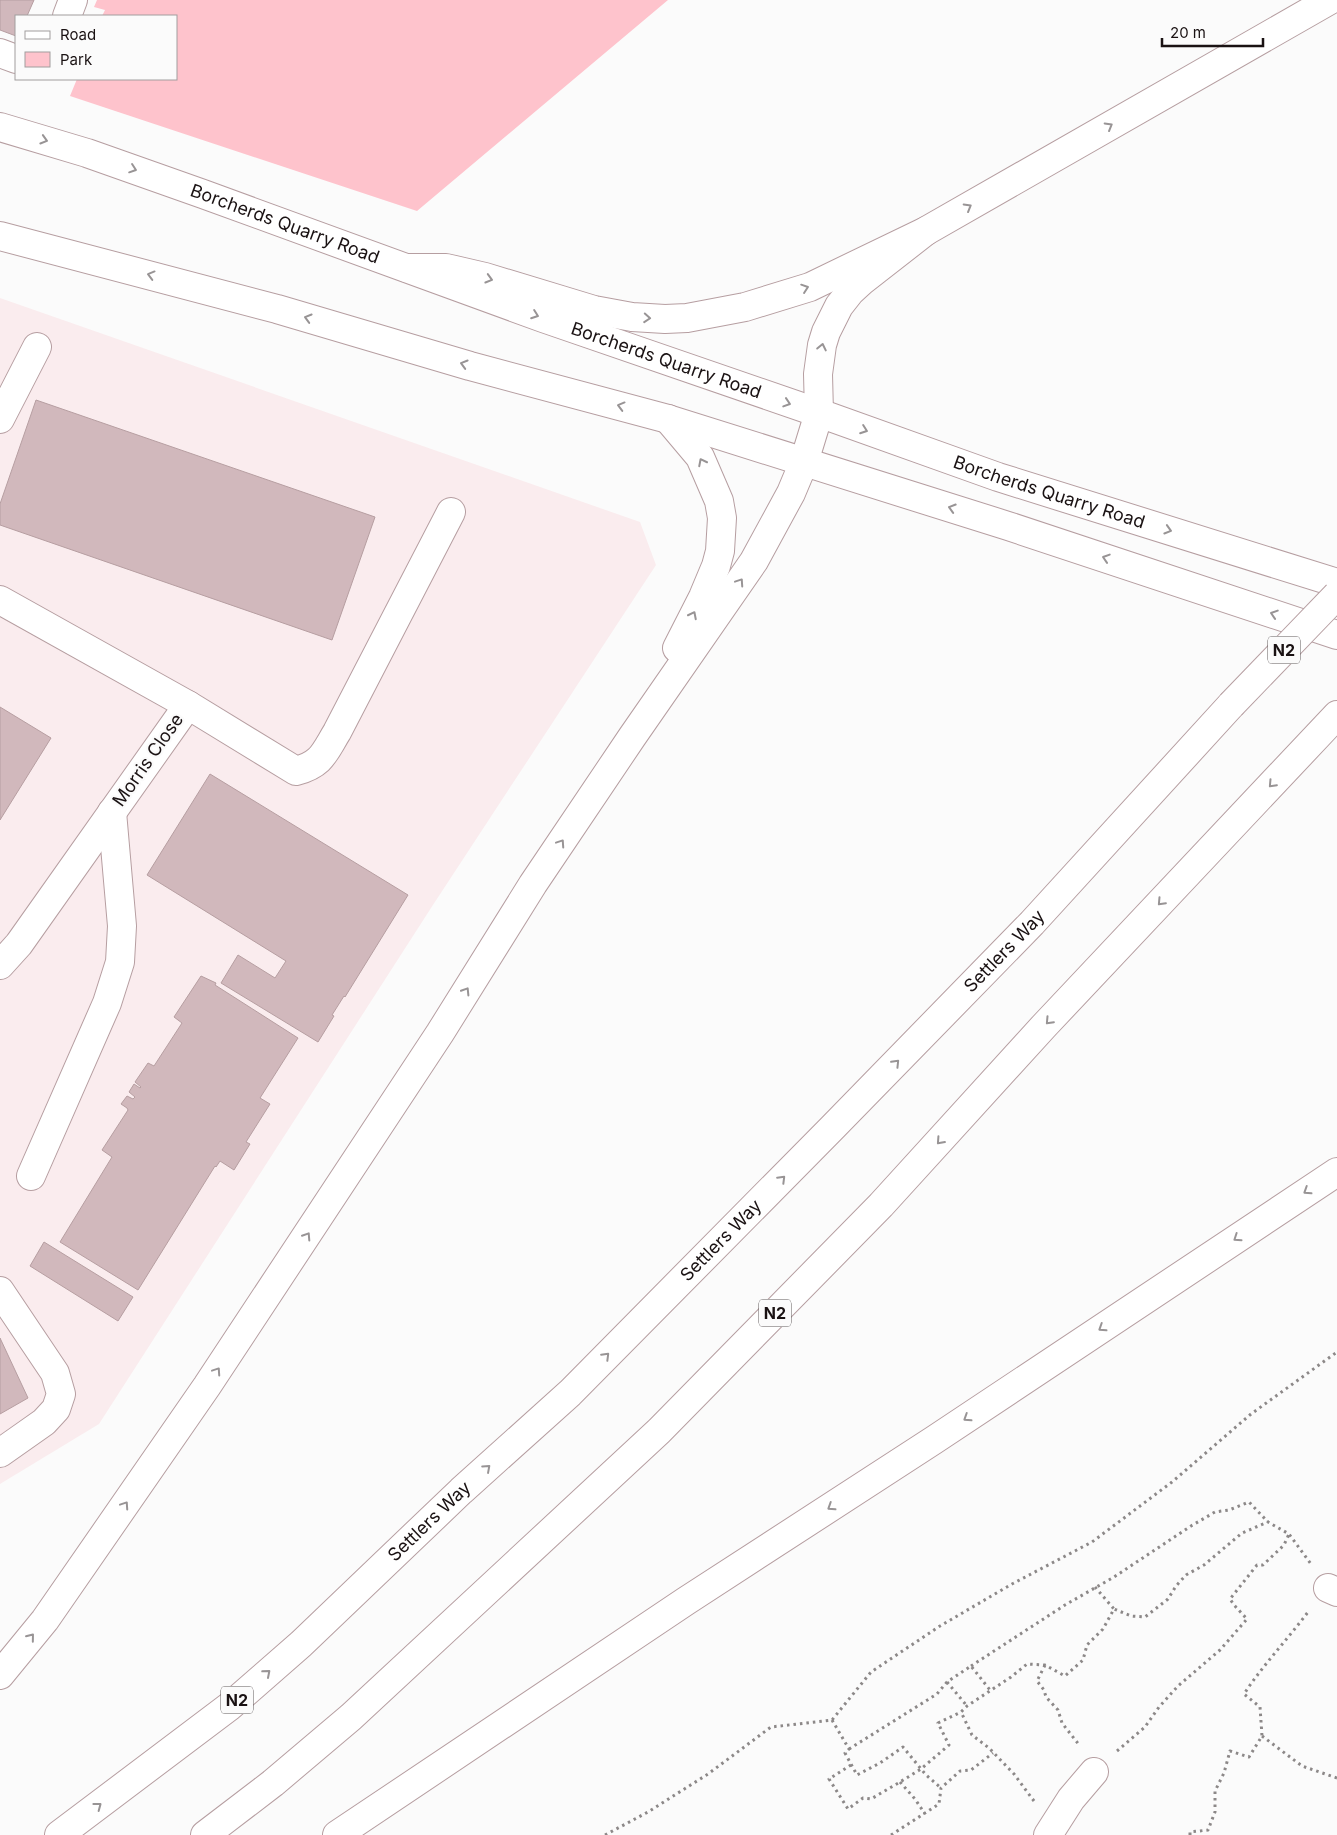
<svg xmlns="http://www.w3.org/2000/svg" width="1337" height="1835" font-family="Inter,sans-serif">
  <rect width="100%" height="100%" fill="#fbfbfb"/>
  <polygon fill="#faecee" points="0,298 640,522 656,565 431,908 99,1424 0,1484"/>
  <polygon fill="#fec3cc" points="97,0 668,0 417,211 70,96 77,79 176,79 176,16 102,16 105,10 94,7"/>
  <g fill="#d1b8bc" stroke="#b69ea1">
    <polygon points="0,0 34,0 27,16 16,16 16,36 0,30"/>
    <polygon points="36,400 375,517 332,640 0,525 0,504"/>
    <polygon points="0,707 51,738 0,820"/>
    <polygon points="210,774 408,895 345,997 344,996 332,1015 334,1016 318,1042 221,983 238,955 275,978 286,961 147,875"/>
    <polygon points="201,976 216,983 215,985 298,1038 260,1098 270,1104 246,1142 250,1144 234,1170 220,1161 216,1167 215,1166 138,1290 60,1242 112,1157 102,1150 128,1110 127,1108 121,1104 127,1096 133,1099 135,1097 129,1092 134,1084 140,1088 141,1087 135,1082 148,1063 154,1066 182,1023 174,1017"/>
    <polygon points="44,1242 133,1297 118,1321 30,1266"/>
    <polygon points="0,1338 28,1398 0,1414"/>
  </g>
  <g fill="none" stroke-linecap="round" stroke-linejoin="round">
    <g stroke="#b69ea1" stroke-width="30">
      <g id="minor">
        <polyline points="67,16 73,0"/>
        <polyline points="0,53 16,59"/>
        <polyline points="0,419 37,347"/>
        <polyline points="0,600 188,705 19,944 0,965"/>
        <path d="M 188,705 L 296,771 C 322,764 324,753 337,732 L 451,512"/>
        <polyline points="31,1176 107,1003 120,962 122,926 112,812"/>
        <polyline points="0,1291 55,1373 61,1394 56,1409 44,1422 0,1453"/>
        <polyline points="1328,1588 1337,1592"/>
        <polyline points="1048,1835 1071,1799 1094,1772"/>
      </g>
    </g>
    <g stroke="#b69ea1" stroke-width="30">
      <g id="major">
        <path id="s1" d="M 0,127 L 87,153 L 203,194 L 543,318 L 819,413 L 998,477 L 1337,583"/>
        <polyline points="0,236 277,309 470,366 668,419 1008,526 1337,635"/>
      </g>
    </g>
    <g stroke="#b69ea1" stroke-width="30">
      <g id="highway">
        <polyline points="407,268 446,268 485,277 594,310 632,317 665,319 687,318 745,307 810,287 926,231 1330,0"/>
        <polyline points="668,419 700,457 719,501 722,518 720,551 716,566 703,597 677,648"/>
        <polyline points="0,1675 45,1620 207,1386 440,1033 533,884 632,737 754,561 791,493 804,462 819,413 818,374 822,345 826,332 839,306 850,292 862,281 926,231"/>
        <path id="s2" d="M 59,1835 L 230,1706 L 301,1644 L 461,1491 L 570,1393 L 832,1128 L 1032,923 L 1231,705"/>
        <polyline points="205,1835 273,1783 351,1717 659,1431 881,1205 1044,1026 1337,715"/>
        <polyline points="337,1835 686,1601 934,1440 1337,1172"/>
      </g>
    </g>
    <g stroke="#8c8888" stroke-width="3" stroke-dasharray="2.5 4" stroke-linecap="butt">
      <polyline points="1095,1587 1114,1609"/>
      <polyline points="1045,1665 1037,1681 1044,1690 1046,1697 1058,1710 1062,1723 1080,1746"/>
      <polyline points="971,1666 1065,1605 1114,1577 1191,1526 1215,1512 1229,1510 1249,1502 1268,1522"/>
      <polyline points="947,1682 967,1706"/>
      <polyline points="832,1720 849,1749 845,1753 857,1775 880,1763 903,1747 926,1775 941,1788"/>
      <polyline points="1262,1736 1302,1766 1337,1778"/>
      <polyline points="849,1749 937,1694 947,1682 971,1666 990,1690"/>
      <polyline points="1117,1751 1145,1727 1159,1707 1178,1686 1220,1650 1247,1619 1234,1605 1230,1599 1257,1565 1263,1565 1284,1545 1289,1534"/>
      <polyline points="851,1765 829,1779 848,1809 863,1798 871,1799 900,1782 921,1769 949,1745 938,1723 961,1712"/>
      <polyline points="900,1782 915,1799 925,1814"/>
      <polyline points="1034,1801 1014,1774 989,1748 972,1735 961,1712 967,1706 1011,1677 1027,1664 1045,1665 1065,1676 1083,1660 1087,1645 1103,1629 1114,1609 1131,1616 1145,1617 1168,1599 1176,1586 1186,1575 1204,1565 1242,1533 1268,1522 1289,1534 1311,1564"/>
      <polyline points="605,1835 648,1812 708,1774 771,1727 832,1720 871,1672 940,1626 1012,1584 1092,1542 1172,1482 1251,1414 1337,1352"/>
      <polyline points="891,1835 939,1804 941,1788 960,1771 971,1770 993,1753"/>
      <path d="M 1190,1835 L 1190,1832 L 1208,1830 L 1215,1812 L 1215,1791 L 1224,1773 L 1230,1751 L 1249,1757 L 1262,1736 L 1260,1707 L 1244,1694 C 1263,1665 1287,1640 1308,1612"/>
    </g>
    <use href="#minor" stroke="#fff" stroke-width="28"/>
    <use href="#major" stroke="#fff" stroke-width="28"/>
    <use href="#highway" stroke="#fff" stroke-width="28"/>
    <g stroke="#b69ea1" stroke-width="30" stroke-linecap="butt">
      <polyline id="highway-bridge" points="1231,705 1337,595"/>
    </g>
    <use href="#highway-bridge" stroke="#fff" stroke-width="28"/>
  </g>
  <defs><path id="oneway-chevron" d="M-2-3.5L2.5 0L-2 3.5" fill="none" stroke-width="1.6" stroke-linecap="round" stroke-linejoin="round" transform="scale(1.25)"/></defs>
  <g stroke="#989495">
    <use href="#oneway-chevron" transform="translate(1109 126) rotate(-30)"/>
    <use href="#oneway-chevron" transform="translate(44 140) rotate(17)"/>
    <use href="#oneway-chevron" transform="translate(133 169) rotate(19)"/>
    <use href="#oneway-chevron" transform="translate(968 207) rotate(-30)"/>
    <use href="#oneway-chevron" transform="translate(151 275) rotate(-165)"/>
    <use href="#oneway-chevron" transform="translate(489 279) rotate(16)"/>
    <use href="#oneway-chevron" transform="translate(805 288) rotate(-19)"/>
    <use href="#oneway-chevron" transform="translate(535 315) rotate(20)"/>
    <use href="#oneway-chevron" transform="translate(308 318) rotate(-164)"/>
    <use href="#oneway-chevron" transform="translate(647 318) rotate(4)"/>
    <use href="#oneway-chevron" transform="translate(822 347) rotate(-78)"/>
    <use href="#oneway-chevron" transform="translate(464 364) rotate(-164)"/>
    <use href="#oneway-chevron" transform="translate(787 403) rotate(18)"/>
    <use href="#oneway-chevron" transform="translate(621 406) rotate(-165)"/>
    <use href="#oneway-chevron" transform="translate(864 430) rotate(20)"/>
    <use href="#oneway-chevron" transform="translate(702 462) rotate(-117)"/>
    <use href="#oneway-chevron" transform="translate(952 508) rotate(-163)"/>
    <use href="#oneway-chevron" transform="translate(1168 530) rotate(17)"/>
    <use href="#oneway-chevron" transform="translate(1106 558) rotate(-162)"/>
    <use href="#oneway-chevron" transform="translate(740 582) rotate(-56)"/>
    <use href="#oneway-chevron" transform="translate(1274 614) rotate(-162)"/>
    <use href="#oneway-chevron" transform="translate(693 615) rotate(-63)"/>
    <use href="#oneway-chevron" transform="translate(1272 784) rotate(133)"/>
    <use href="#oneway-chevron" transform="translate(561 843) rotate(-56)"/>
    <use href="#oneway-chevron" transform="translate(1161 902) rotate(133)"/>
    <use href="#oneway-chevron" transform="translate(466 991) rotate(-58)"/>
    <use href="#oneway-chevron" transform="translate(1049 1021) rotate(133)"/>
    <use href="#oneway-chevron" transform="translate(896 1063) rotate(-46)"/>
    <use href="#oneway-chevron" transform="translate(940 1141) rotate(132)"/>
    <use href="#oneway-chevron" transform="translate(782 1179) rotate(-45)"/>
    <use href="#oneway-chevron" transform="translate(1307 1191) rotate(147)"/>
    <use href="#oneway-chevron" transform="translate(307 1236) rotate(-57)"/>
    <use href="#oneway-chevron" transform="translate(1237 1238) rotate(146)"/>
    <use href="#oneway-chevron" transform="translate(1102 1328) rotate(147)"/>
    <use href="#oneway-chevron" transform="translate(606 1356) rotate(-45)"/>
    <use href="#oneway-chevron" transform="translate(217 1371) rotate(-56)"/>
    <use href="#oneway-chevron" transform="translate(967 1418) rotate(147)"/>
    <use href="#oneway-chevron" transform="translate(487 1468) rotate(-42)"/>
    <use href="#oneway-chevron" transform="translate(125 1505) rotate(-56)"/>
    <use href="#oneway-chevron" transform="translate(831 1507) rotate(147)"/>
    <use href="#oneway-chevron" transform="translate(31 1637) rotate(-51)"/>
    <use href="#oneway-chevron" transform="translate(267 1673) rotate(-41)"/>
    <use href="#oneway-chevron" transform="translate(98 1806) rotate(-37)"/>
  </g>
  <g text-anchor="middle" stroke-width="4.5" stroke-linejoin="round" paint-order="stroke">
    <g fill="#fbfbfb" stroke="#5e5859" stroke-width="1">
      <rect x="1268" y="636.5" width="32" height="27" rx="4"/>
      <rect x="759" y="1299.5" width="32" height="27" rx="4"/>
      <rect x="221" y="1686.5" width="32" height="27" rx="4"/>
    </g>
    <g font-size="16" font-weight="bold" fill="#1a1213">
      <text x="1284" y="656">N2</text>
      <text x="775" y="1319">N2</text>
      <text x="237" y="1706">N2</text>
    </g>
    <g font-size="18" fill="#1a1213" stroke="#fbfbfb">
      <text dy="6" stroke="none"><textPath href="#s1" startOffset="301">Borcherds Quarry Road</textPath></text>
      <text dy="6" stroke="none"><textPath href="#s1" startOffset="706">Borcherds Quarry Road</textPath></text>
      <text dy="6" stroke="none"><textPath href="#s1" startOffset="1111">Borcherds Quarry Road</textPath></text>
      <text transform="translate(148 760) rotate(-55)" y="6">Morris Close</text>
      <text dy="6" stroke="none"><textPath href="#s2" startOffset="1296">Settlers Way</textPath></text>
      <text dy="6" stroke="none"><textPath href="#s2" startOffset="891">Settlers Way</textPath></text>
      <text dy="6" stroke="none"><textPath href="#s2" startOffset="486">Settlers Way</textPath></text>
    </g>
  </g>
  <rect x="15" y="15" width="162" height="65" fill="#fbfbfb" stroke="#a19e9e"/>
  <rect x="25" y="31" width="25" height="8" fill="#ffffff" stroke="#a19e9e"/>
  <text x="60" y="40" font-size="15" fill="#1a1213">Road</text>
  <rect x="25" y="52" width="25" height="15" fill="#fec3cc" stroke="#a19e9e"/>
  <text x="60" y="65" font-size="15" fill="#1a1213">Park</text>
  <path d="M1162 38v8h101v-8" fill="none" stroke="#1a1213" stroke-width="2.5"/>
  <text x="1170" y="38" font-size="15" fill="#1a1213" stroke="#fbfbfb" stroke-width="4" paint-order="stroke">20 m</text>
</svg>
